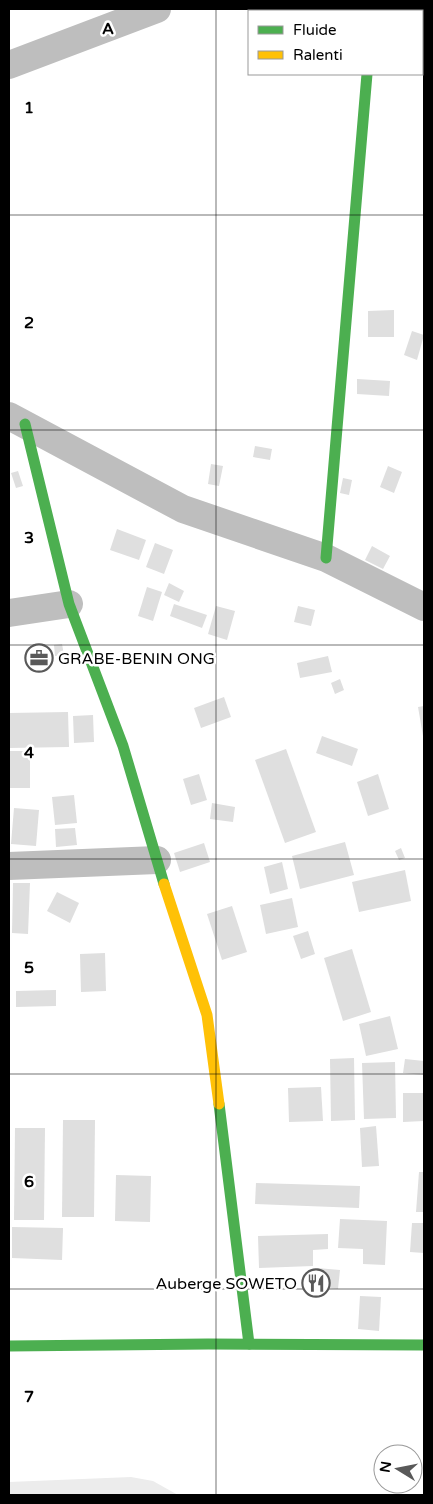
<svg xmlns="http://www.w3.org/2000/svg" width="433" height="1504" font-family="'Varela Round',sans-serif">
  <rect width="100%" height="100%" fill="#fff"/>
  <polygon fill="#ececec" points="131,1477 153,1481 178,1495 9,1495 9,1482"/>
  <g fill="#dfdfdf">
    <polygon points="394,310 394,337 368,337 368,311"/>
    <polygon points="412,331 424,335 417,360 404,355"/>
    <polygon points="357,379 390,381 389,396 357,394"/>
    <polygon points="255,446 272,449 270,460 253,457"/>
    <polygon points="211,464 223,466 219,486 208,484"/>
    <polygon points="388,466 402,472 394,493 380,487"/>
    <polygon points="18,471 23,486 16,488 11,473"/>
    <polygon points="343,478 352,480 349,495 340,493"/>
    <polygon points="117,529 146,540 139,560 110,550"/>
    <polygon points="155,543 173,550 164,574 146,567"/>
    <polygon points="372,546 390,556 383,569 365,560"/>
    <polygon points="169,583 184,591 179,602 164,595"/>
    <polygon points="147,587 162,592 153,621 138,616"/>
    <polygon points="174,604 207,615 202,628 170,616"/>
    <polygon points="216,606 235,611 227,640 208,634"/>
    <polygon points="298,606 315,610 311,626 294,622"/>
    <polygon points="62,644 64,655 55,656 54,645"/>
    <polygon points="328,656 332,672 300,678 297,663"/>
    <polygon points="340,679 344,690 335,694 331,683"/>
    <polygon points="224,697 231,717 201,728 194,708"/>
    <polygon points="424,706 424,736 423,736 418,707"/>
    <polygon points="68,712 69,747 9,748 9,713"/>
    <polygon points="93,715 94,742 74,743 73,716"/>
    <polygon points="322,736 358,749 352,766 316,753"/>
    <polygon points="286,749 316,832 285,843 255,760"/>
    <rect x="9" y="751" width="21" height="37"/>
    <polygon points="199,774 207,800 191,805 183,779"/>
    <polygon points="378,774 389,809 368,816 357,782"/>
    <polygon points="74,795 77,823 55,825 52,797"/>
    <polygon points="212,803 235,807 233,822 210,819"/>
    <polygon points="14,808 39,810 36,846 11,844"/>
    <polygon points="75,828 77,845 56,847 55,829"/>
    <polygon points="345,842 354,875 300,889 292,856"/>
    <polygon points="204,843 210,862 180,872 174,853"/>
    <polygon points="401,848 405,858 399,860 395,851"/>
    <polygon points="282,862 288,889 270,894 264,867"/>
    <polygon points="405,870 411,901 359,912 352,882"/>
    <polygon points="13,883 30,883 28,934 12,933"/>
    <polygon points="57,892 79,903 70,923 47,911"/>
    <polygon points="292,898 298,927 266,934 260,905"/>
    <polygon points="232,906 247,952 222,960 207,914"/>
    <polygon points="308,931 315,954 301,959 293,936"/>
    <polygon points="352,949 371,1012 343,1021 324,958"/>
    <polygon points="105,953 106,991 81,992 80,954"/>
    <polygon points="56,990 56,1006 16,1007 16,991"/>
    <polygon points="390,1016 398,1049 366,1056 359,1024"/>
    <polygon points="354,1058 355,1120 331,1121 330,1059"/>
    <polygon points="405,1059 424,1061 424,1075 403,1073"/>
    <polygon points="395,1062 396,1118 364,1119 362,1063"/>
    <polygon points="321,1087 323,1121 289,1122 288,1088"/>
    <polygon points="403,1093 424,1093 424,1121 403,1122"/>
    <polygon points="63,1120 95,1120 94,1217 62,1217"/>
    <polygon points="376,1126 379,1166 362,1167 360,1128"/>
    <polygon points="15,1128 45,1128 44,1220 14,1220"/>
    <polygon points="419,1172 424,1172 424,1212 416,1212"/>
    <polygon points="116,1175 151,1176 150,1222 115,1221"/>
    <polygon points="256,1183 360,1186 359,1208 255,1204"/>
    <polygon points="340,1219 387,1221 385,1265 363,1264 363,1249 338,1248"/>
    <polygon points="412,1223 424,1223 424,1253 410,1252"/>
    <polygon points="12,1227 63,1228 62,1260 12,1258"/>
    <polygon points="328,1234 328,1249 313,1250 313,1266 259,1268 258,1236"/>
    <polygon points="317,1268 340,1270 338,1289 315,1287"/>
    <polygon points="360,1296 381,1297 379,1331 358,1329"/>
  </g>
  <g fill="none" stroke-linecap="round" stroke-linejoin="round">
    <g stroke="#bebebe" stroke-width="28">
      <polyline points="372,11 372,9"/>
      <polyline points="9,65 157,9"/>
      <polyline points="9,416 183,509 326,558 424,607"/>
      <polyline points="9,613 69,604"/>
      <polyline points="9,866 157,860"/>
    </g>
    <g stroke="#4caf50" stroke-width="11">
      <polyline points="25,424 69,604 123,746 164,884"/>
      <polyline points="326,558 367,74"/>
      <polyline points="219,1104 249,1344"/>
      <polyline points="9,1346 208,1344 424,1345"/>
    </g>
    <polyline stroke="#ffc107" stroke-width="11" points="164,884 207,1015 219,1104"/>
  </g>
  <path fill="none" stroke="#000" stroke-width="1" stroke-opacity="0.55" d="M 216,9 L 216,1495M 9,215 L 424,215M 9,430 L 424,430M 9,645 L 424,645M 9,859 L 424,859M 9,1074 L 424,1074M 9,1289 L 424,1289"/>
  <defs>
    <g id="office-ring" transform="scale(1.4375)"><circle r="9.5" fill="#fff" stroke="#595959" stroke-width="1.5"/><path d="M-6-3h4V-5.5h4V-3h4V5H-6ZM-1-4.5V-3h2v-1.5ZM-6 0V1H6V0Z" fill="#595959"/></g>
    <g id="restaurant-ring" transform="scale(1.4375)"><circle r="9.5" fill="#fff" stroke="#595959" stroke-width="1.5"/><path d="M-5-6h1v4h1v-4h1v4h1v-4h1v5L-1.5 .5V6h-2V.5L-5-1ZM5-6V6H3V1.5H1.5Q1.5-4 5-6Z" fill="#595959"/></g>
  </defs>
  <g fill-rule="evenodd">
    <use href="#office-ring" x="39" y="658"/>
    <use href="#restaurant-ring" x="316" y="1283"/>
  </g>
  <g text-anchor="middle" stroke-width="5" stroke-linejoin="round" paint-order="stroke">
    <g font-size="16" fill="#000" stroke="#fff" text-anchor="start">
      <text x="58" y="664">GRABE-BENIN ONG</text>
      <text x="297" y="1289" text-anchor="end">Auberge SOWETO</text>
    </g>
  </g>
  <g font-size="16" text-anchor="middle" font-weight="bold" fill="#000" stroke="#fff" stroke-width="5" stroke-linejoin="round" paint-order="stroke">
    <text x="108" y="34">A</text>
    <text x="29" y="113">1</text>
    <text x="29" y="328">2</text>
    <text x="29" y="543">3</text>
    <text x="29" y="758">4</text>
    <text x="29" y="973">5</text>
    <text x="29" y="1187">6</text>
    <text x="29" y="1402">7</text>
  </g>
  <rect width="433" height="1504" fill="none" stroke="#000000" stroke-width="20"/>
  <rect x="248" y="10" width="175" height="65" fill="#ffffff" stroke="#999999"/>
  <rect x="258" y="26" width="25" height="8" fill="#4caf50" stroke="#999999"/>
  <text x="293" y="35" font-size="15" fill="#000000">Fluide</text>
  <rect x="258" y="51" width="25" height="8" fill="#ffc107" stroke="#999999"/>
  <text x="293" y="60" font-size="15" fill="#000000">Ralenti</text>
  <g transform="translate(398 1469) rotate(280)"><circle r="24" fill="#ffffff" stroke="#999999"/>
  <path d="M0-4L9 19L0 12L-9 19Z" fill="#595959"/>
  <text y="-8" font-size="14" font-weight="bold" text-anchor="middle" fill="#000000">N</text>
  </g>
</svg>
